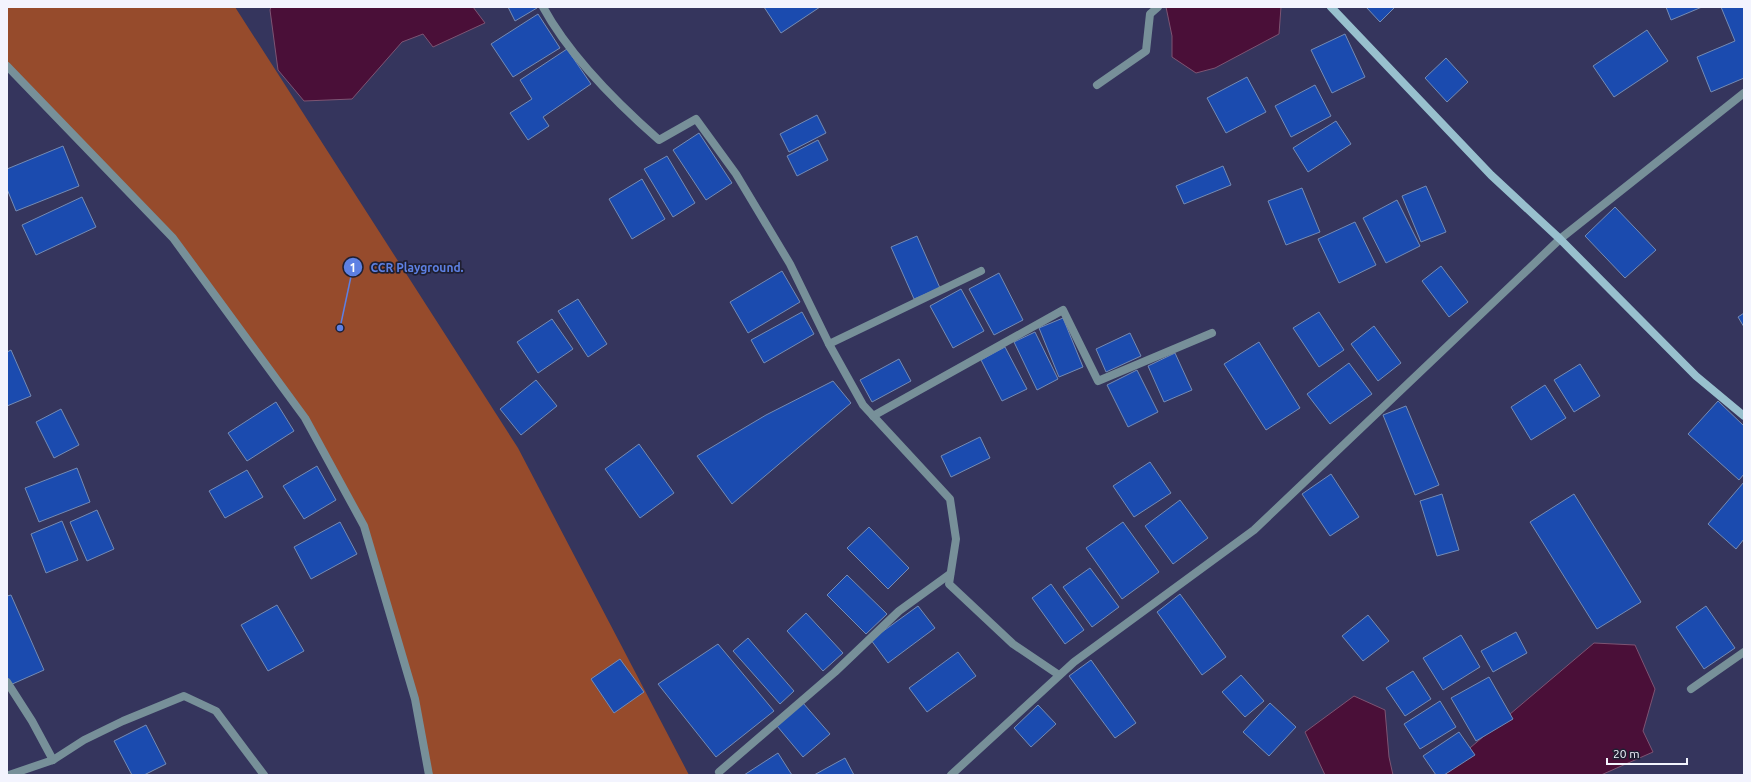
<svg xmlns="http://www.w3.org/2000/svg" width="1751" height="782" font-family="Ubuntu,sans-serif">
  <rect width="100%" height="100%" fill="#35355d"/>
  <polygon fill="#964b2c" points="7,7 235,7 518,448 689,775 429,775 415,699 364,526 305,418 173,238 7,66"/>
  <g fill="#4a0f38" stroke="#7d5473">
    <polygon points="271,7 473,7 485,23 433,47 423,34 402,42 352,99 304,101 278,70 270,10"/>
    <polygon points="1166,7 1281,7 1279,34 1215,68 1196,73 1172,57 1172,36"/>
    <polygon points="1594,643 1635,645 1655,689 1643,731 1653,752 1601,775 1438,775"/>
    <polygon points="1354,696 1385,710 1389,757 1393,775 1325,775 1305,732"/>
  </g>
  <g fill="#1b4baf" stroke="#748bb5">
    <polygon points="508,7 537,7 537,8 515,21"/>
    <polygon points="764,7 820,7 781,33"/>
    <polygon points="1366,7 1395,7 1380,22"/>
    <polygon points="1666,7 1702,7 1671,20"/>
    <polygon points="1721,7 1744,7 1744,78 1711,92 1697,57 1735,41"/>
    <polygon points="538,14 560,48 513,77 491,44"/>
    <polygon points="1647,30 1668,61 1614,97 1593,66"/>
    <polygon points="1345,34 1365,77 1332,93 1311,50"/>
    <polygon points="567,49 591,84 543,117 549,126 528,140 510,113 532,99 520,80"/>
    <polygon points="1446,58 1468,82 1447,102 1425,78"/>
    <polygon points="1247,77 1266,112 1226,133 1207,98"/>
    <polygon points="1315,85 1331,116 1291,137 1275,106"/>
    <polygon points="817,115 826,133 789,152 780,134"/>
    <polygon points="1336,121 1351,144 1308,172 1293,148"/>
    <polygon points="699,133 732,183 706,200 673,150"/>
    <polygon points="818,140 828,160 797,176 787,156"/>
    <polygon points="63,146 79,186 16,211 7,189 7,169"/>
    <polygon points="667,156 695,203 673,217 644,169"/>
    <polygon points="1223,166 1231,185 1184,204 1176,186"/>
    <polygon points="642,179 665,219 632,239 609,199"/>
    <polygon points="1426,186 1446,232 1421,242 1402,196"/>
    <polygon points="1302,188 1320,232 1286,245 1268,201"/>
    <polygon points="82,197 96,227 36,255 22,225"/>
    <polygon points="1397,200 1420,246 1386,263 1363,218"/>
    <polygon points="1615,207 1656,250 1625,278 1585,236"/>
    <polygon points="1355,222 1376,265 1339,283 1318,239"/>
    <polygon points="917,236 940,288 914,299 891,247"/>
    <polygon points="1441,266 1468,302 1449,317 1422,281"/>
    <polygon points="782,271 800,302 748,333 730,302"/>
    <polygon points="999,273 1023,320 994,335 969,289"/>
    <polygon points="961,289 984,331 953,348 930,306"/>
    <polygon points="578,299 607,344 588,357 558,311"/>
    <polygon points="802,312 814,334 764,363 751,340"/>
    <polygon points="1319,312 1344,350 1319,367 1293,328"/>
    <polygon points="1744,313 1744,327 1738,317"/>
    <polygon points="1063,318 1083,367 1059,377 1039,328"/>
    <polygon points="552,319 573,349 538,373 517,342"/>
    <polygon points="1374,326 1401,363 1378,381 1351,344"/>
    <polygon points="1035,332 1058,379 1037,390 1014,342"/>
    <polygon points="1130,333 1141,356 1106,372 1096,349"/>
    <polygon points="1259,342 1300,408 1266,430 1224,364"/>
    <polygon points="1005,347 1027,389 1002,401 981,360"/>
    <polygon points="11,350 31,396 7,406 7,352"/>
    <polygon points="1175,353 1192,390 1164,402 1148,366"/>
    <polygon points="899,359 911,381 872,402 860,380"/>
    <polygon points="1349,363 1372,394 1330,424 1307,394"/>
    <polygon points="1580,364 1600,396 1574,412 1554,380"/>
    <polygon points="1137,370 1158,412 1128,427 1107,385"/>
    <polygon points="536,380 557,406 521,435 500,409"/>
    <polygon points="833,381 851,403 732,504 697,456 766,415"/>
    <polygon points="1545,385 1566,418 1531,440 1511,407"/>
    <polygon points="1718,401 1744,426 1744,474 1739,480 1688,434"/>
    <polygon points="276,402 294,431 247,461 228,433"/>
    <polygon points="1406,406 1439,485 1415,495 1383,415"/>
    <polygon points="61,409 79,445 54,458 36,422"/>
    <polygon points="980,437 990,458 951,477 941,456"/>
    <polygon points="639,444 674,493 640,518 605,469"/>
    <polygon points="1150,462 1171,493 1134,517 1113,486"/>
    <polygon points="317,466 336,500 304,519 283,486"/>
    <polygon points="77,468 90,502 39,522 25,488"/>
    <polygon points="247,470 263,497 225,518 209,491"/>
    <polygon points="1331,474 1359,517 1330,536 1302,494"/>
    <polygon points="1744,482 1744,539 1736,549 1708,524"/>
    <polygon points="1442,494 1459,550 1437,556 1420,501"/>
    <polygon points="1574,494 1641,602 1597,629 1530,522"/>
    <polygon points="1180,500 1208,538 1173,564 1145,526"/>
    <polygon points="97,510 114,549 87,561 70,522"/>
    <polygon points="62,521 78,560 46,573 31,534"/>
    <polygon points="340,522 357,554 311,579 294,547"/>
    <polygon points="1123,522 1159,572 1122,599 1086,548"/>
    <polygon points="869,527 909,568 888,589 847,548"/>
    <polygon points="1090,568 1119,607 1092,627 1063,587"/>
    <polygon points="847,575 887,614 866,634 827,595"/>
    <polygon points="1051,584 1084,630 1065,644 1032,598"/>
    <polygon points="1180,594 1226,657 1202,675 1157,612"/>
    <polygon points="11,595 44,670 10,685 7,678 7,596"/>
    <polygon points="277,605 304,651 268,671 241,625"/>
    <polygon points="918,606 935,628 888,663 871,640"/>
    <polygon points="1706,606 1735,648 1704,669 1676,627"/>
    <polygon points="806,613 843,653 823,671 787,631"/>
    <polygon points="1368,615 1389,641 1363,661 1342,636"/>
    <polygon points="1516,632 1527,653 1493,672 1481,651"/>
    <polygon points="1461,635 1480,667 1443,690 1423,658"/>
    <polygon points="748,638 794,691 780,704 733,651"/>
    <polygon points="718,644 774,711 716,757 658,684"/>
    <polygon points="958,652 976,676 927,712 909,688"/>
    <polygon points="620,659 644,692 614,713 591,679"/>
    <polygon points="1091,660 1136,723 1115,738 1069,676"/>
    <polygon points="1413,671 1431,699 1405,716 1386,688"/>
    <polygon points="1241,675 1264,701 1245,717 1222,692"/>
    <polygon points="1489,677 1513,719 1476,741 1451,698"/>
    <polygon points="1440,701 1456,727 1420,749 1404,724"/>
    <polygon points="803,703 830,734 803,757 777,726"/>
    <polygon points="1270,703 1296,727 1269,756 1243,732"/>
    <polygon points="1038,705 1056,724 1031,747 1014,728"/>
    <polygon points="146,725 166,764 144,775 132,775 114,741"/>
    <polygon points="1459,732 1475,755 1444,775 1436,775 1423,756"/>
    <polygon points="778,753 792,775 744,775"/>
    <polygon points="845,758 854,775 814,775"/>
  </g>
  <g fill="none" stroke-linecap="round" stroke-linejoin="round">
    <g stroke="#779099" stroke-width="8">
      <path d="M 543,7 C 569,55 618,104 659,140 L 696,119 L 736,174 L 790,264 L 829,344 L 863,405 L 950,499 L 956,539 L 949,584 L 1013,644 L 1059,675"/>
      <polyline points="7,66 173,238 305,418 364,526 415,699 429,775"/>
      <polyline points="1097,85 1146,51 1150,14 1158,7"/>
      <polyline points="829,344 981,271"/>
      <polyline points="873,416 1063,310 1098,381 1212,333"/>
      <polyline points="7,682 32,721 53,760"/>
      <polyline points="1691,689 1744,652"/>
      <polyline points="719,772 835,672 899,611 950,574"/>
      <polyline points="9,775 53,760 84,740 123,721 184,696 216,711 264,775"/>
      <polyline points="951,775 1074,662 1254,530 1560,239 1744,93"/>
    </g>
    <polyline stroke="#98c0ce" stroke-width="8" points="1331,7 1491,175 1560,239 1696,376 1744,416"/>
  </g>
  <path fill="none" stroke="#5d80e3" stroke-width="1.5" d="M340 328L353 267"/>
  <g fill="#5d80e3" stroke="#1f1f32" stroke-width="1.5">
    <circle cx="340" cy="328" r="4"/>
    <circle cx="353" cy="267" r="10"/>
  </g>
  <g font-size="12" text-anchor="middle" font-weight="bold" fill="#fff">
    <text x="353" y="272">1</text>
  </g>
  <g font-size="12" text-anchor="middle" font-weight="bold" fill="#5d80e3" stroke="#1f1f32" stroke-width="3.5" stroke-linejoin="round" paint-order="stroke">
    <text x="417" y="272">CCR Playground.</text>
  </g>
  <rect width="1751" height="782" fill="none" stroke="#f3f4fe" stroke-width="16"/>
  <path d="M1607 758v6h80v-6" fill="none" stroke="#f3f4fe" stroke-width="2"/>
  <text x="1613" y="758" font-size="12" fill="#f3f4fe" stroke="#1f1f32" stroke-width="3" paint-order="stroke">20 m</text>
</svg>
